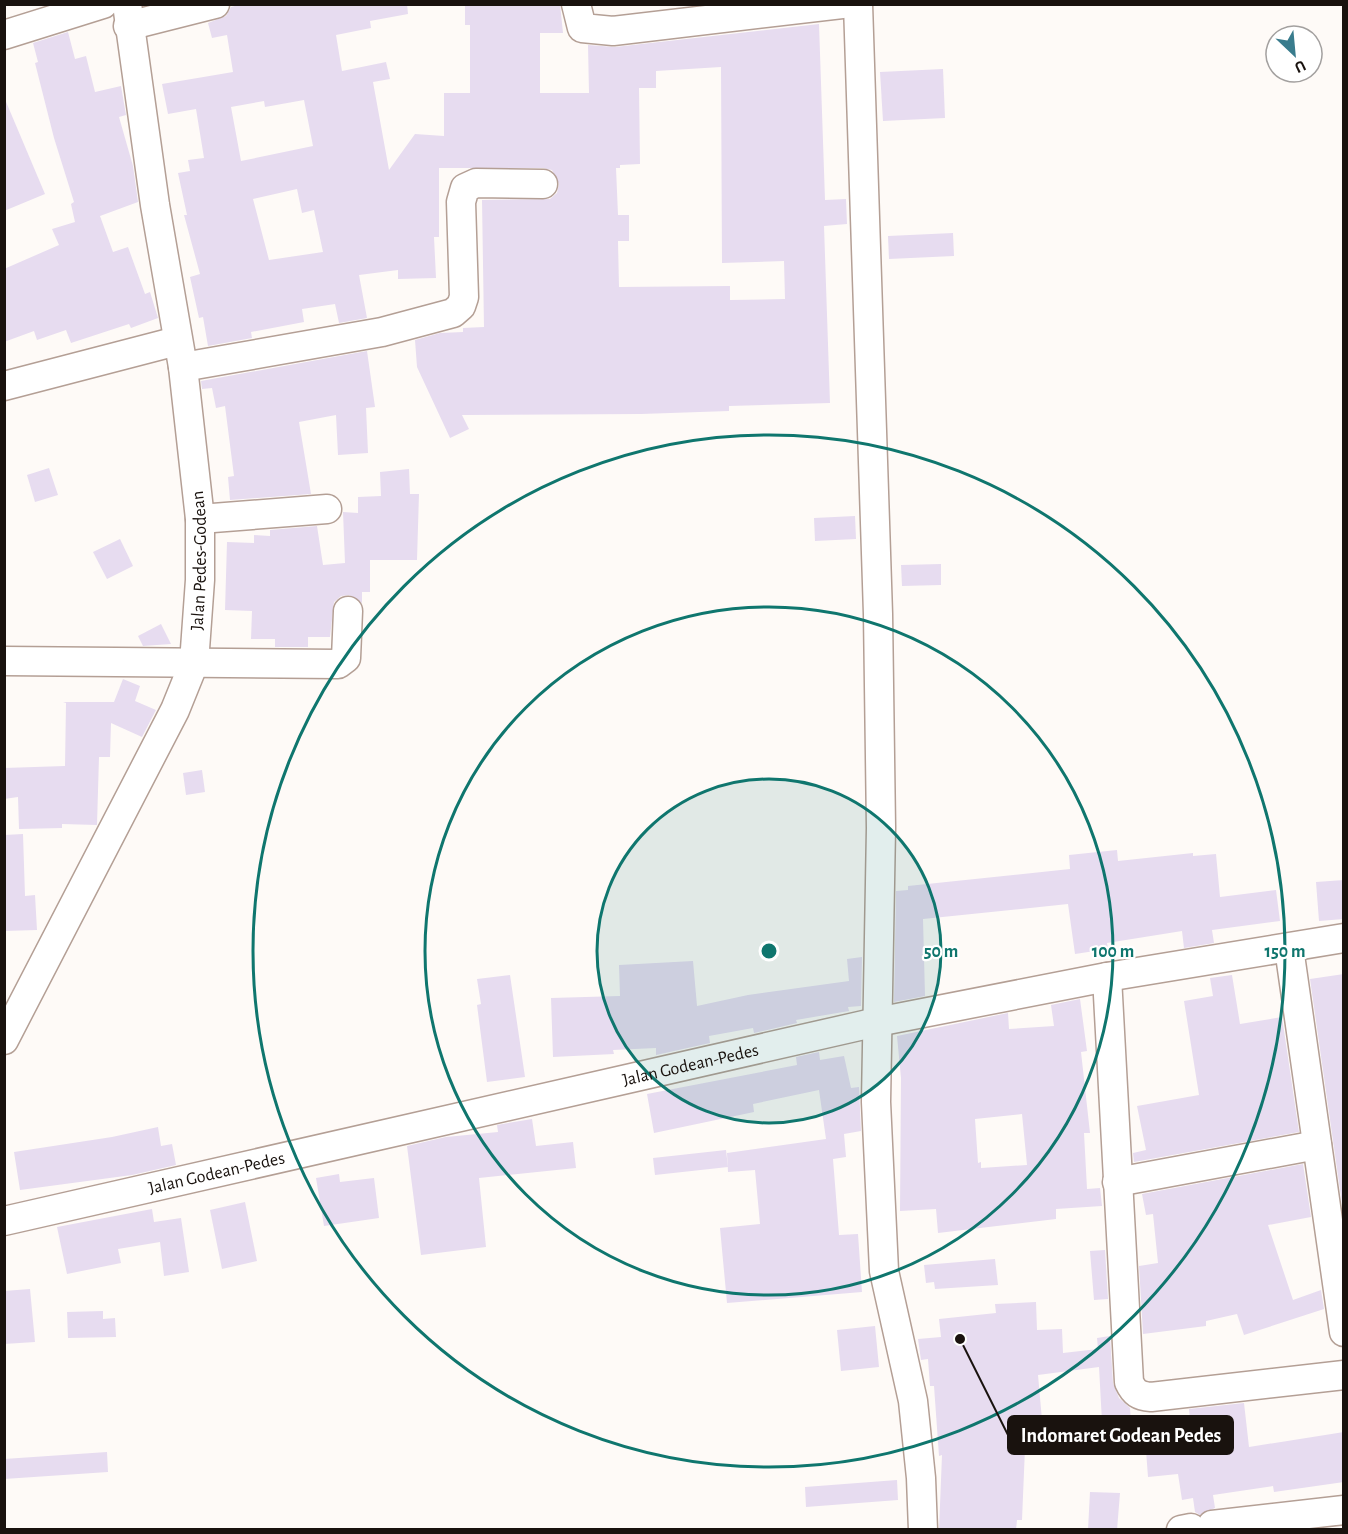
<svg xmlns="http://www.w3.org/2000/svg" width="1348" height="1534" font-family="'Alegreya Sans',sans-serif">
  <rect width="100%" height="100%" fill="#fefaf7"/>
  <g fill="#e7dcf0" fill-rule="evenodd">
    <path d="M 242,4 L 407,4 L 408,14 L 370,21 L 371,28 L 336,35 L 342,71 L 386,62 L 390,79 L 373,82 L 389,170 L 415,134 L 444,136 L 444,93 L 470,93 L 470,25 L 465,25 L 465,4 L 560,4 L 563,33 L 540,33 L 540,93 L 589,93 L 588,45 L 615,47 L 819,24 L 825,200 L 846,199 L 847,224 L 824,226 L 830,403 L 729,406 L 729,411 L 641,414 L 462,415 L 469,429 L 450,438 L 417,367 L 415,340 L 440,333 L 463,332 L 463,328 L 484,327 L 482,200 L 550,199 L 557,193 L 559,184 L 552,170 L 543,168 L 439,168 L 439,237 L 434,237 L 436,278 L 398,279 L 398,270 L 359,275 L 367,318 L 339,323 L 335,304 L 302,309 L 304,322 L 251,332 L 252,338 L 208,346 L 203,317 L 199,318 L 190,277 L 200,274 L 184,215 L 187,215 L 178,173 L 190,171 L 188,160 L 204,158 L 196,109 L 168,114 L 162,84 L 233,72 L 227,35 L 212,38 L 208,23 L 226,16 L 231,7 ZM 721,67 L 722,263 L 784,261 L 785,299 L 730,300 L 730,286 L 619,287 L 618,241 L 629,241 L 629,215 L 618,215 L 616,168 L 620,168 L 620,165 L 640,164 L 639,88 L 656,88 L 656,71 ZM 304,100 L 313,146 L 241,161 L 231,107 L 264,101 L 265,107 ZM 297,189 L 302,213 L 314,210 L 323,252 L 269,260 L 253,199 Z"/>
    <polygon points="68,32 75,59 86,56 95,92 121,86 126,115 119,117 133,166 138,202 100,216 113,252 128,247 145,294 150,292 158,318 131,328 129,324 71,343 66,330 37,340 34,331 4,342 4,269 59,245 52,229 75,222 71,204 74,202 54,138 35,63 38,62 33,43"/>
    <polygon points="943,69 945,118 883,121 880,72"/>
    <polygon points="4,97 45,194 4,211"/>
    <polygon points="953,233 954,256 889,259 888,236"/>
    <polygon points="367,351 375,407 366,408 368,453 338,455 336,415 299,422 311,494 230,500 228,477 234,476 225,406 216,408 212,388 202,389 201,381"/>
    <polygon points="49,468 58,495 35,502 27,475"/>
    <polygon points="409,469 410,494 419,494 417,560 370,560 370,592 362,592 362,603 349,595 341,596 334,602 330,637 308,637 308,647 275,647 275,639 251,639 252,611 225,610 227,542 254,543 254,535 270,536 270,530 317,526 323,565 345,563 343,512 358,513 358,497 381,496 380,472"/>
    <polygon points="855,516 856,539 815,541 814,518"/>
    <polygon points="120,539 133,566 107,579 93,552"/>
    <polygon points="941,564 941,585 902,586 901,565"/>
    <polygon points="161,624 171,644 143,646 138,636"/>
    <polygon points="123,679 140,686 135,701 156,710 142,737 111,723 110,757 99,757 97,825 62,824 62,828 19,829 18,797 4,799 4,768 65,766 66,703 63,702 114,702"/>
    <polygon points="202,770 205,792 186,795 183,773"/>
    <polygon points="23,834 25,896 35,895 37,930 4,931 4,835"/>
    <polygon points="1117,850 1118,861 1193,853 1193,856 1216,854 1220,897 1276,890 1280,921 1212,930 1214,943 1184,948 1182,931 1107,943 1108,949 1075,954 1068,904 923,919 925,996 894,1002 896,891 908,890 908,886 1070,869 1069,855"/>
    <polygon points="1344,880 1344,919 1319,921 1316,882"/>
    <polygon points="862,957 861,1006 848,1007 849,1011 796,1020 797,1023 754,1033 753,1028 709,1036 710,1043 656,1055 656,1048 613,1050 614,1054 553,1057 551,998 620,996 619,965 693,961 697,1006 748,995 849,981 847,959"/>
    <polygon points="1344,974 1344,1211 1343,1211 1310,979"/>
    <polygon points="510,975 525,1077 487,1082 477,1005 481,1004 477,979"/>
    <polygon points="1232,975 1240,1024 1282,1017 1299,1132 1134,1162 1133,1153 1146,1150 1137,1106 1199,1095 1184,1001 1213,996 1210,978"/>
    <path d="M 1080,999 L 1087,1051 L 1081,1052 L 1090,1133 L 1084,1133 L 1087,1189 L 1100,1188 L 1102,1206 L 1056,1209 L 1056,1219 L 938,1233 L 936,1209 L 900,1211 L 901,1078 L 897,1036 L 1008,1013 L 1009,1029 L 1054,1026 L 1051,1005 ZM 1022,1114 L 1027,1165 L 981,1168 L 981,1162 L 978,1163 L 975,1119 Z"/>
    <polygon points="819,1052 820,1060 844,1056 851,1088 859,1087 861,1131 844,1134 846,1157 833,1159 839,1235 858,1234 862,1292 727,1303 720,1228 760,1224 755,1170 728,1172 727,1153 826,1139 819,1090 753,1104 754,1112 654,1133 647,1094 797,1065 796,1057"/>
    <polygon points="532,1119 536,1146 573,1142 576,1168 479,1178 486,1247 421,1255 407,1146 446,1137 498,1132 497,1125"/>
    <polygon points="158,1127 161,1146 172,1144 176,1165 132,1175 20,1190 14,1152 112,1137"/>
    <polygon points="726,1150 728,1167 655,1175 653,1158"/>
    <polygon points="1303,1164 1311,1217 1268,1225 1293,1300 1321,1290 1324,1309 1244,1335 1237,1314 1206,1321 1206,1326 1143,1334 1139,1266 1158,1263 1153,1214 1146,1215 1142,1194"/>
    <polygon points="339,1174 340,1182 374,1178 379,1218 324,1226 316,1178"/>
    <polygon points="245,1202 257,1261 222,1269 210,1210"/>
    <polygon points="152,1209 154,1222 181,1218 189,1272 164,1276 160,1242 118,1249 121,1263 67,1274 57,1227"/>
    <polygon points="1105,1250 1108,1299 1094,1300 1090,1251"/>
    <polygon points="995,1259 998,1285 935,1289 934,1282 926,1283 924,1265"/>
    <polygon points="30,1289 35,1342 4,1344 4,1291"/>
    <polygon points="1036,1302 1037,1330 1062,1329 1063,1353 1098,1349 1097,1338 1110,1336 1113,1383 1119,1398 1130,1408 1132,1439 1103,1440 1099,1367 1038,1375 1042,1420 1062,1419 1063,1447 1025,1448 1022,1520 1017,1520 1016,1530 939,1530 942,1455 939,1456 934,1386 930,1386 928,1359 921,1360 918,1339 941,1337 939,1319 996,1313 995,1304"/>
    <polygon points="103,1311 103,1319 115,1318 116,1337 68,1338 67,1312"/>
    <polygon points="875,1326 879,1367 841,1371 837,1330"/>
    <polygon points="1244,1403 1249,1447 1344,1432 1344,1482 1274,1492 1273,1486 1213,1495 1215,1508 1200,1515 1195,1512 1193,1498 1182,1500 1178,1474 1148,1477 1145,1437 1176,1435 1176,1431 1191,1429 1189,1409"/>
    <polygon points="107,1452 108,1472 4,1479 4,1459"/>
    <polygon points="897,1480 898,1500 806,1507 805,1487"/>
    <polygon points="1090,1492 1120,1493 1117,1530 1088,1530"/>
  </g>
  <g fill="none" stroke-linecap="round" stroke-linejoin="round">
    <g stroke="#b49f95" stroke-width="31">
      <g id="minor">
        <polyline points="576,4 582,28 613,31 842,4"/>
        <polyline points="858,4 878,614 881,828 876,1102 884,1271 913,1401 921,1478 923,1530"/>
        <polyline points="128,26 215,4"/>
        <polyline points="4,35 103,4"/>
        <polyline points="183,367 382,332 453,313 461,306 464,297 461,202 465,188 476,183 543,184"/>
        <polyline points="4,386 177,341"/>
        <polyline points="200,519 327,509"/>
        <polyline points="4,661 338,664 346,658 348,611"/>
        <polyline points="1289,948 1344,1332"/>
        <path d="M 1107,977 L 1129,1382 C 1134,1393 1139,1396 1151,1397 L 1344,1375"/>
        <path id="s1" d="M 4,1040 L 175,710 L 194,663 L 200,580 L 200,519 L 183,367 L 155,205 L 127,4"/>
        <polyline points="1117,1182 1317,1145"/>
        <path id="s2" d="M 4,1221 L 877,1022 L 1107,977 L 1344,938"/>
        <polyline points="1212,1525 1344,1510"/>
        <polyline points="1181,1530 1191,1528"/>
      </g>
    </g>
    <use href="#minor" stroke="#fff" stroke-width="28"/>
  </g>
  <circle cx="769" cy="951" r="172" fill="#0f766e" fill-opacity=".12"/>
  <g fill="none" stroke="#0f766e" stroke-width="3">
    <circle cx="769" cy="951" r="172"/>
    <circle cx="769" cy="951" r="344"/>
    <circle cx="769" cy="951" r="516"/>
  </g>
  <g text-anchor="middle" stroke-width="4.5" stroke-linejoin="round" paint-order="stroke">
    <g font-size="18" fill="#19120e" stroke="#fff">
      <text dy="6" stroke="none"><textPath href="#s1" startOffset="525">Jalan Pedes-Godean</textPath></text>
      <text dy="6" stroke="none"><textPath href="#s2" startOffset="704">Jalan Godean-Pedes</textPath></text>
      <text dy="6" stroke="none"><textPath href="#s2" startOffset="218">Jalan Godean-Pedes</textPath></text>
    </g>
  </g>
  <circle cx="769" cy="951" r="9" fill="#0f766e" stroke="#fff" stroke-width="3"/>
  <g font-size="18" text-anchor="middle" font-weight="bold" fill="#0f766e" stroke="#fff" stroke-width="4.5" stroke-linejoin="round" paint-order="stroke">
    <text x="941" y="957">50 m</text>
    <text x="1113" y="957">100 m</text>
    <text x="1285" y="957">150 m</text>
  </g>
  <path fill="none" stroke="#19120e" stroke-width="2" d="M960 1339L1008 1435"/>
  <circle fill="#19120e" stroke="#fff" stroke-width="2" cx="960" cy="1339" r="6"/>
  <rect fill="#19120e" stroke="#19120e" stroke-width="2" x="1008" y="1416" width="225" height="38" rx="6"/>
  <g font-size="20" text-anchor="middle" font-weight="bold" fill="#fff">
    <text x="1121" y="1442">Indomaret Godean Pedes</text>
  </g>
  <rect width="1348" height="1534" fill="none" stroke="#19120e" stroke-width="12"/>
  <g transform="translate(1294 54) rotate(154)"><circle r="28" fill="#ffffff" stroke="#a3a09f" stroke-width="1.5"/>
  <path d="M0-4.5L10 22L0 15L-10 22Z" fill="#397c8d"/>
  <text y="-9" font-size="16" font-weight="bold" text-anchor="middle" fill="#19120e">U</text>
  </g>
</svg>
